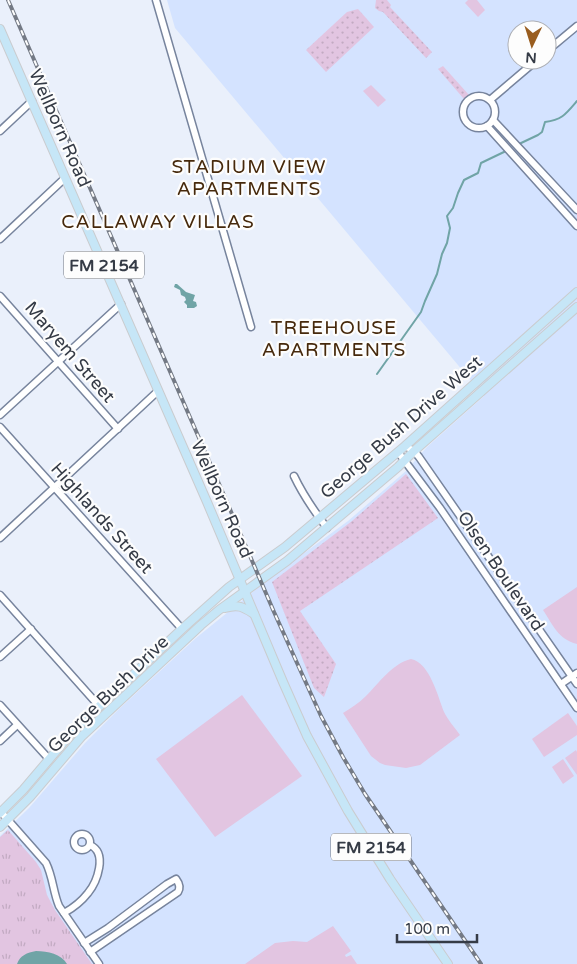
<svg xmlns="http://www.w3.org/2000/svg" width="577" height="964" font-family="'Varela Round',sans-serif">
  <defs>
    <pattern id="grass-dots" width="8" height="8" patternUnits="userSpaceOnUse" patternTransform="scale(1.25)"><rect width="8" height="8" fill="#e2c5e1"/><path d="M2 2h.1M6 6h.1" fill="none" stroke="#c2aac2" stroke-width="1.8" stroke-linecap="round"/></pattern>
    <pattern id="park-tufts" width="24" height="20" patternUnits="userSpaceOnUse" patternTransform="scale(1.25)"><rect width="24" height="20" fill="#e2c5e1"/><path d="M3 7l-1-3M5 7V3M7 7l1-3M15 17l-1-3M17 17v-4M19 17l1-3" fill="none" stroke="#c2aac2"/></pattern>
  </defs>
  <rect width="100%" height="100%" fill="#eaf0fb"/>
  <path fill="#d4e3ff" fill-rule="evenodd" d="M 167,0 L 577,0 L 577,964 L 0,964 L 0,836 L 29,808 L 85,743 L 120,708 L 196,638 L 270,578 L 348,521 L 406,471 L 427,447 L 484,396 L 175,28 ZM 517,30 L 547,30 L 547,60 L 517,60 Z"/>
  <g fill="url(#grass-dots)">
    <polygon points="376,0 387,0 391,5 390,7 432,52 426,58 383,12 379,11 375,8"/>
    <polygon points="358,9 374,27 326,72 306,50 347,12"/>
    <polygon points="443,66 469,95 464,99 438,69"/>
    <polygon points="406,474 438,518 300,611 336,664 324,697 314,688 272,582 352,521"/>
  </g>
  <polygon fill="url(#park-tufts)" points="8,830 36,862 41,870 47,895 55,910 92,964 0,964 0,837"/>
  <g fill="#e2c5e1">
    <polygon points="468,0 477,0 485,10 478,17 465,3"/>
    <polygon points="371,85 386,100 378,107 363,91"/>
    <path d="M 577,587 L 577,644 C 558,639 553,625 543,610 Z"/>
    <path d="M 411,659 C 430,663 438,697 444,712 C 448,720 455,728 460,735 L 420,765 L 406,768 L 385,765 L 380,763 L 371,756 L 343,713 C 351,708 359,703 366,696 C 378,684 393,663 411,659 Z"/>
    <polygon points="242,695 302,776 215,837 156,759"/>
    <polygon points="568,713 577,726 577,735 544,757 532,739"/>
    <polygon points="576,750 577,752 577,775 565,758"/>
    <polygon points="563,759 574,776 563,784 552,767"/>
    <polygon points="333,926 351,951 345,955 346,957 351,955 357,964 245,964 275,943 293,941 307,942"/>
  </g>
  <g fill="#70a4a6">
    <polygon points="175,284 177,284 186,292 195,295 193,301 196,302 197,306 194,308 187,308 187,305 184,302 186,300 185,297 181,295 180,290 174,287"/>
    <path d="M 36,951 C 48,951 61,954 67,964 L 17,964 C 20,955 27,953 36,951 Z"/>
  </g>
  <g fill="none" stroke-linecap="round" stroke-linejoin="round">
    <g stroke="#70a4a6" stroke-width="2">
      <path d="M 519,144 L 538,135 L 542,132 L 545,122 C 562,120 566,114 577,101"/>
      <polyline points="377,374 421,312 425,301 437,274 442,254 447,243 450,228 447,216 453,208 458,193 464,180 478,173 481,163 506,151"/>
    </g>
    <g stroke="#77849d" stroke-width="9">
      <g id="minor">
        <polyline points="156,0 251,327"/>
        <polyline points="547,51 577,26"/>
        <circle cx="479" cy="112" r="16"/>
        <polyline points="490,100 537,60"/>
        <polyline points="493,120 577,210"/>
        <polyline points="487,126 577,226"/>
        <polyline points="0,131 32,101"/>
        <polyline points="0,239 65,178"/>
        <polyline points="0,296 118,429"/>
        <polyline points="0,415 121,304"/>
        <polyline points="0,427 182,629"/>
        <polyline points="405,446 414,451 419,457 577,684"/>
        <polyline points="398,452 440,508 577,708"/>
        <path d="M 294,476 C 303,495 314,511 327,528"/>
        <polyline points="0,538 158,391"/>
        <polyline points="0,595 99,706"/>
        <polyline points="0,657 31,629"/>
        <polyline points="561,684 577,673"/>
        <polyline points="0,705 49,759"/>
        <polyline points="0,741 17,725"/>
        <path d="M 1,812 L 46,863 C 53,877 53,892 59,906 L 99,964"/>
        <circle cx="82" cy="842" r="8"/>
        <path d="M 64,913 C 73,908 81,902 88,893 C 97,882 108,853 90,845"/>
        <path d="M 84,943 L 108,928 L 167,884 L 176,879 C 179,883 181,887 178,892 L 90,952"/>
      </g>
    </g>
    <g stroke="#cacccf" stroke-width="10">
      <g id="major">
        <polyline points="0,29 207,502 283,682 307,736 348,811 390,879 448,964"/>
        <path d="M 225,608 C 239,604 243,607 254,614"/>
        <polyline points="0,813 23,790 74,730 182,629 229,587 285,547 405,446 577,292"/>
        <polyline points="0,827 30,797 82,736 201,625 219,610 287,561 398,467 414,451 577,307"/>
      </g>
    </g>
    <use href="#minor" stroke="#fff" stroke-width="6"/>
    <use href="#major" stroke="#c6e6f7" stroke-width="8"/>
    <g stroke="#747a85" stroke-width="4">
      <polyline id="rail" points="8,0 223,493 274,612 321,716 343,757 365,794 481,964"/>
    </g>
    <use href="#rail" stroke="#fdfdfd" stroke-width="2" stroke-dasharray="5.5" stroke-linecap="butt"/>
  </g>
  <g text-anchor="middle" stroke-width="4.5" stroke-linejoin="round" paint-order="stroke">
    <g fill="#fdfdfd" stroke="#71757d" stroke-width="1">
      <rect x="64" y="251.5" width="80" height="27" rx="4"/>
      <rect x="331" y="833.5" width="80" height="27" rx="4"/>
    </g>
    <g font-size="16" font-weight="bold" fill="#353b46">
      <text x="104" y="271">FM 2154</text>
      <text x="371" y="853">FM 2154</text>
    </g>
    <g font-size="18" fill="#353b46" stroke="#fdfdfd">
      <text transform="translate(60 128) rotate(66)" y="6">Wellborn Road</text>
      <text transform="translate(70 352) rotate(49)" y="6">Maryem Street</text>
      <text transform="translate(401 427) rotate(-41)" y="6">George Bush Drive West</text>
      <text transform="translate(222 499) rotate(66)" y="6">Wellborn Road</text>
      <text transform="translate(102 518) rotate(48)" y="6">Highlands Street</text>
      <text transform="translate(501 571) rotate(56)" y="6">Olsen Boulevard</text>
      <text transform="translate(108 694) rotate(-44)" y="6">George Bush Drive</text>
    </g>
    <g font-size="19" letter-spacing="1" fill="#46290c" stroke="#fdfdfd">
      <text x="249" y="173">STADIUM VIEW<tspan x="249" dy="22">APARTMENTS</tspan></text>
      <text x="158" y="228">CALLAWAY VILLAS</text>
      <text x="334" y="334">TREEHOUSE<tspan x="334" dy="22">APARTMENTS</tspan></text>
    </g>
  </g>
  <g transform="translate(532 45) rotate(184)"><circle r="24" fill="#fdfdfd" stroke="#adafb4"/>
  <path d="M0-4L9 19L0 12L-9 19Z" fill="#995d1f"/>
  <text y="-8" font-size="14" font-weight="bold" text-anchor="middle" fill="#353b46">N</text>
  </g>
  <path d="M397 934v8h80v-8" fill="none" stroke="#353b46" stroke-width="2.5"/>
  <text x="404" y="934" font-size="15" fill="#353b46" stroke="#fdfdfd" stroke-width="4" paint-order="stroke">100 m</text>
</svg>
